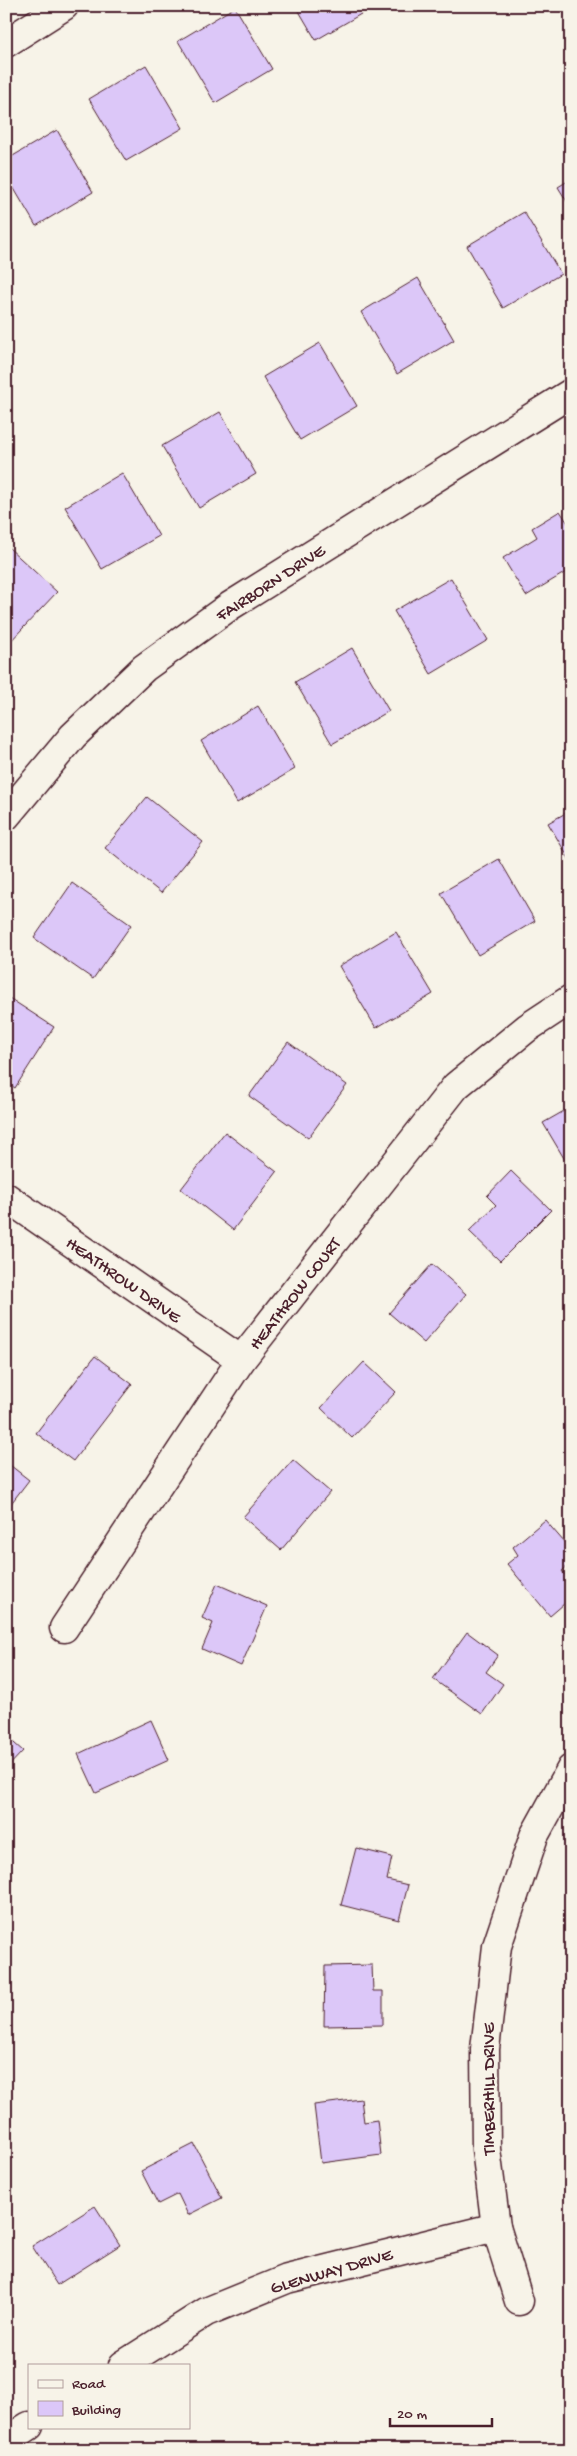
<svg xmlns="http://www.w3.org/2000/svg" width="577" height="2456" font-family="'Gochi Hand',sans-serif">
  <rect width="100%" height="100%" fill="#f7f3e8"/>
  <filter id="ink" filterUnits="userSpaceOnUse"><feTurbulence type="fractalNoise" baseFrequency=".02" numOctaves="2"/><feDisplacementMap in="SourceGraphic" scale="10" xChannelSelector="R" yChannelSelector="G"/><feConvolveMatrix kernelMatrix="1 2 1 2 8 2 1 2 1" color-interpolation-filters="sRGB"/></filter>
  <g filter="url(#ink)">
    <g fill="#dcc7f8" stroke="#4a1f2b">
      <polygon points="296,6 373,6 373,7 316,40"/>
      <polygon points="235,7 272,69 215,103 178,41"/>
      <polygon points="146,65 183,128 126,161 89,99"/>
      <polygon points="57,130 93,192 36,226 6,175 6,160"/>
      <polygon points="571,179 571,208 558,187"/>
      <polygon points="524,212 561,274 503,308 467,246"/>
      <polygon points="418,278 454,340 397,374 361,312"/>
      <polygon points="320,343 357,406 300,440 263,377"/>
      <polygon points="220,412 256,474 199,508 162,446"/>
      <polygon points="122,473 159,536 102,569 65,507"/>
      <polygon points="560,511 571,528 571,569 526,596 503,558 537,537 532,528"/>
      <polygon points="8,547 57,592 7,645 6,549"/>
      <polygon points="451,578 488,640 431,674 394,611"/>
      <polygon points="352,648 389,711 332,744 295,682"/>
      <polygon points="258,706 295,769 237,803 201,741"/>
      <polygon points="147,797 203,842 161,893 105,848"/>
      <polygon points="571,810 571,862 548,823"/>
      <polygon points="499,859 535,921 478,955 441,893"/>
      <polygon points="72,883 131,925 93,979 34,938"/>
      <polygon points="396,932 433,994 376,1028 339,966"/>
      <polygon points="6,996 54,1027 15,1088 6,1082"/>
      <polygon points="288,1042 347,1085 308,1138 249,1096"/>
      <polygon points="571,1107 571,1170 543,1123"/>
      <polygon points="225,1132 277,1172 233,1230 181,1189"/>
      <polygon points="511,1171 551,1210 500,1261 469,1231 496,1205 487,1196"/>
      <polygon points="432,1264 466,1294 424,1343 389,1313"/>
      <polygon points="95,1356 132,1384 73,1461 36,1433"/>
      <polygon points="364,1362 396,1392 352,1438 321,1408"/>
      <polygon points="293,1460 330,1492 281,1550 243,1517"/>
      <polygon points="6,1462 29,1480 6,1510"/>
      <polygon points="545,1520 571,1550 571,1563 562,1571 571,1582 571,1598 550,1616 507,1564 518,1555 513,1547"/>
      <polygon points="217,1584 267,1606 241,1666 202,1649 213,1623 202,1618"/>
      <polygon points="467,1632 498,1655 486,1672 503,1684 482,1714 433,1679"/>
      <polygon points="151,1720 169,1760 96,1793 78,1754"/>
      <polygon points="6,1736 23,1751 6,1769"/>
      <polygon points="356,1848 392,1857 387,1880 408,1885 399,1920 341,1905"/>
      <polygon points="372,1965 373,1991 383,1991 383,2025 324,2026 325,1966"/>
      <polygon points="361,2099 364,2122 377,2120 381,2155 321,2163 314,2105"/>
      <polygon points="194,2144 222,2198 188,2215 178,2194 158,2204 141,2171"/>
      <polygon points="95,2206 120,2245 57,2285 32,2246"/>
    </g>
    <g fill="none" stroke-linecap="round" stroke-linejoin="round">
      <g stroke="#4a1f2b" stroke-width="31">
        <g id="minor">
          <polyline points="6,43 64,6"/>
          <polyline points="6,816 73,736 144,668 230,606 571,393"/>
          <polyline points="6,1197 241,1360"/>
          <polyline points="64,1628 241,1360 456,1086 527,1028 571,999"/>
          <polyline points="519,2301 496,2227 486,2149 485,2049 497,1946 534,1836 571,1769"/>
          <polyline points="123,2365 206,2312 287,2279 496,2227"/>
          <polyline points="6,2441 29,2426"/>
        </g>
      </g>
      <use href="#minor" stroke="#f7f3e8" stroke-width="28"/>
    </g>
  </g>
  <g text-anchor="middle" stroke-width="4.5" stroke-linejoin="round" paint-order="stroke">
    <g font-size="18" fill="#4a1f2b" stroke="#f7f3e8">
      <text transform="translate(270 582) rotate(-33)" y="6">FAIRBORN DRIVE</text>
      <text transform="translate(124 1279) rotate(35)" y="6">HEATHROW DRIVE</text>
      <text transform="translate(294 1293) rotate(-52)" y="6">HEATHROW COURT</text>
      <text transform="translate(488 2089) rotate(-90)" y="6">TIMBERHILL DRIVE</text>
      <text transform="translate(331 2270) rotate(-16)" y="6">GLENWAY DRIVE</text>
    </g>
  </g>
  <rect width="577" height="2456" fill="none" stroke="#f7f3e8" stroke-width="25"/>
  <rect x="12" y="12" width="552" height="2431" fill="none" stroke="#4a1f2b" stroke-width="2" filter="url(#ink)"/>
  <rect x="28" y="2364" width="162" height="65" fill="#f7f3e8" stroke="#b29e9c"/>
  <rect x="38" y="2380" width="25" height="8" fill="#f7f3e8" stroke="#b29e9c"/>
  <text x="72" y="2388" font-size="15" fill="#4a1f2b">Road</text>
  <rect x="38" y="2401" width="25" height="15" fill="#dcc7f8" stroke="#b29e9c"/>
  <text x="72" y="2414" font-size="15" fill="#4a1f2b">Building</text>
  <path d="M390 2418v8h102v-8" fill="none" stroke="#4a1f2b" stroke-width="2.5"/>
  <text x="397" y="2418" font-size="15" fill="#4a1f2b" stroke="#f7f3e8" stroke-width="4" paint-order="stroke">20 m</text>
</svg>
